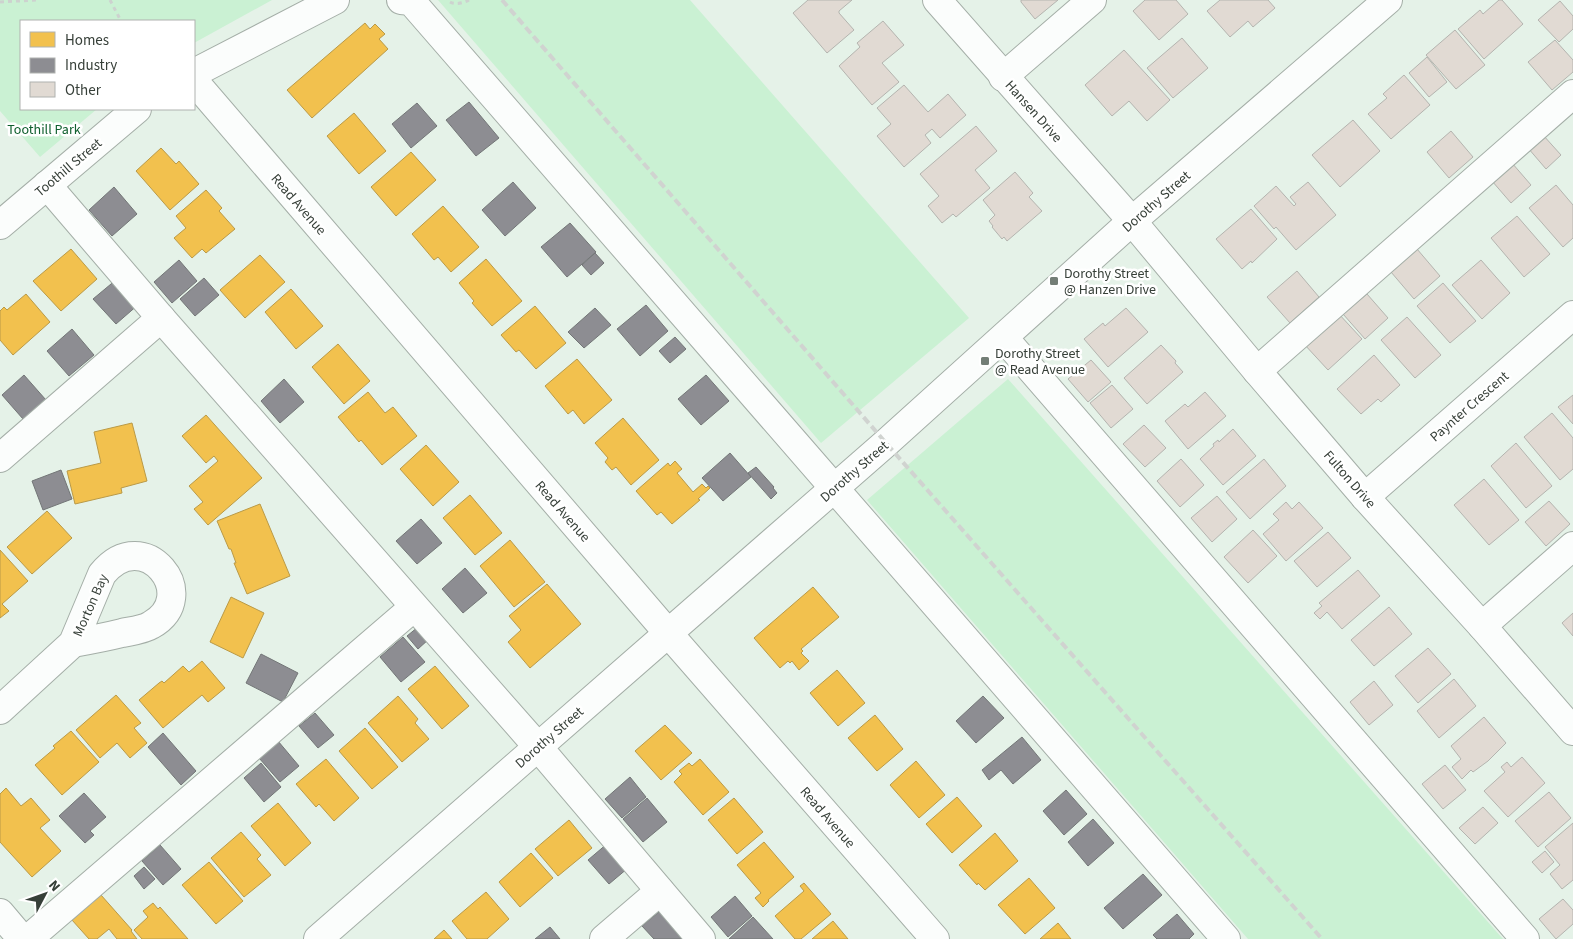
<svg xmlns="http://www.w3.org/2000/svg" width="1573" height="939" font-family="'Source Sans 3',sans-serif">
  <rect width="100%" height="100%" fill="#e5f2e8"/>
  <g fill="#caf1d3">
    <polygon points="0,0 272,0 194,43 194,21 21,21 21,109 97,109 40,157 0,111"/>
    <polygon points="438,0 690,0 969,318 821,443"/>
    <polygon points="1008,379 1503,939 1248,939 867,500"/>
  </g>
  <g fill="#f2c14e" stroke="#ba9a47">
    <polygon points="365,23 370,29 375,24 385,34 379,39 388,49 312,118 287,90"/>
    <polygon points="354,113 386,151 359,174 327,136"/>
    <polygon points="161,148 176,164 179,161 199,184 170,210 136,171"/>
    <polygon points="411,152 436,180 396,216 371,187"/>
    <polygon points="206,190 222,208 219,211 235,229 206,253 202,249 192,258 174,238 186,228 176,216"/>
    <polygon points="443,206 479,247 451,272 438,257 434,260 412,234"/>
    <polygon points="71,249 97,279 61,311 33,281"/>
    <polygon points="260,255 285,282 245,318 220,290"/>
    <polygon points="486,259 522,301 492,326 472,303 474,301 459,283"/>
    <polygon points="291,289 323,326 296,349 265,312"/>
    <polygon points="26,294 50,322 13,355 0,340 0,311 4,307 7,310"/>
    <polygon points="535,306 566,343 536,369 519,350 516,352 501,335"/>
    <polygon points="338,344 370,381 344,404 312,367"/>
    <polygon points="577,359 612,400 584,424 573,410 568,414 545,386"/>
    <polygon points="368,392 385,413 393,407 417,436 382,465 361,440 359,442 338,417"/>
    <polygon points="206,415 262,478 208,525 194,509 203,502 189,486 218,461 214,456 206,463 182,436"/>
    <polygon points="623,418 659,460 631,485 616,467 612,470 605,462 608,458 595,443"/>
    <polygon points="132,423 147,481 121,488 122,493 75,504 67,471 101,463 94,432"/>
    <polygon points="426,445 459,482 433,506 400,469"/>
    <polygon points="675,461 682,469 677,473 693,492 702,484 706,488 708,486 710,488 698,499 700,500 672,524 661,512 657,515 636,491 668,463 670,466"/>
    <polygon points="470,495 502,533 475,555 443,518"/>
    <polygon points="260,504 290,576 247,594 234,563 236,563 231,549 229,549 217,521"/>
    <polygon points="47,511 72,538 32,574 7,547"/>
    <polygon points="510,540 545,582 514,607 480,566"/>
    <polygon points="0,550 28,581 2,604 9,611 0,618"/>
    <polygon points="547,584 581,624 530,668 508,642 521,630 509,616"/>
    <polygon points="813,587 839,617 801,649 803,651 801,653 809,661 799,670 792,661 790,663 788,661 780,668 754,638"/>
    <polygon points="231,597 264,613 243,658 210,642"/>
    <polygon points="202,661 225,688 208,702 202,695 163,728 139,700 159,683 162,681 164,683 183,666 189,672"/>
    <polygon points="435,666 469,706 442,729 408,689"/>
    <polygon points="837,670 865,703 838,726 810,693"/>
    <polygon points="116,695 141,723 134,728 147,743 130,758 117,743 100,758 76,730"/>
    <polygon points="398,696 418,719 415,723 429,739 402,762 368,723"/>
    <polygon points="875,715 903,749 877,771 848,738"/>
    <polygon points="665,725 692,753 661,780 635,751"/>
    <polygon points="365,728 398,767 372,789 339,751"/>
    <polygon points="71,731 99,762 62,795 35,765 55,748 53,746"/>
    <polygon points="326,759 359,798 334,821 319,804 316,807 296,784"/>
    <polygon points="700,759 729,792 703,815 674,782 682,774 679,771 689,763 692,766"/>
    <polygon points="916,761 945,795 919,818 890,785"/>
    <polygon points="6,788 21,806 31,798 50,820 40,828 61,851 32,877 0,842 0,794"/>
    <polygon points="957,797 982,826 952,853 926,824"/>
    <polygon points="734,798 763,832 737,854 708,820"/>
    <polygon points="278,803 311,843 285,866 251,826"/>
    <polygon points="569,820 592,848 558,876 535,849"/>
    <polygon points="241,832 261,855 257,859 271,875 244,897 211,858"/>
    <polygon points="995,833 1018,861 985,890 978,883 977,885 959,865"/>
    <polygon points="764,842 794,877 768,900 769,901 763,907 755,898 761,893 737,865"/>
    <polygon points="531,853 553,878 520,907 499,882"/>
    <polygon points="209,862 243,901 216,924 182,885"/>
    <polygon points="1029,878 1055,908 1025,934 998,905"/>
    <polygon points="804,883 831,914 801,939 795,939 775,916 804,891 800,886"/>
    <polygon points="486,892 509,919 487,939 467,939 452,921"/>
    <polygon points="101,895 132,930 131,931 137,939 117,939 109,929 97,939 89,939 72,920"/>
    <polygon points="153,903 158,909 160,907 188,939 142,939 134,930 148,917 143,911"/>
    <polygon points="833,921 848,939 812,939"/>
    <polygon points="1058,923 1071,939 1040,939"/>
    <polygon points="444,930 452,939 434,939"/>
  </g>
  <g fill="#8d8d92" stroke="#737677">
    <polygon points="469,102 499,138 476,156 446,120"/>
    <polygon points="417,103 437,126 411,148 392,124"/>
    <polygon points="513,182 536,208 505,236 482,210"/>
    <polygon points="114,187 137,214 112,236 89,210"/>
    <polygon points="570,223 596,252 567,277 541,247"/>
    <polygon points="595,253 604,263 591,275 582,265"/>
    <polygon points="179,260 197,281 172,303 154,282"/>
    <polygon points="204,278 219,295 195,316 180,299"/>
    <polygon points="117,279 139,304 116,324 93,299"/>
    <polygon points="646,305 668,331 640,356 617,329"/>
    <polygon points="595,308 611,325 584,348 568,332"/>
    <polygon points="72,329 94,355 69,376 47,351"/>
    <polygon points="675,337 686,349 670,363 659,351"/>
    <polygon points="24,375 46,400 23,419 2,395"/>
    <polygon points="706,375 729,401 701,425 678,399"/>
    <polygon points="284,379 304,402 280,423 261,401"/>
    <polygon points="730,453 751,477 723,501 702,478"/>
    <polygon points="756,467 774,487 773,488 777,493 771,499 748,473"/>
    <polygon points="61,470 72,499 43,510 32,481"/>
    <polygon points="421,519 442,543 417,564 396,541"/>
    <polygon points="465,568 487,593 463,613 442,589"/>
    <polygon points="418,627 429,639 418,649 407,636"/>
    <polygon points="403,637 425,662 401,682 380,657"/>
    <polygon points="261,654 298,673 283,702 246,683"/>
    <polygon points="983,696 1004,718 976,743 956,721"/>
    <polygon points="315,713 334,735 318,748 299,726"/>
    <polygon points="163,733 196,771 181,785 148,747"/>
    <polygon points="1022,737 1041,760 1013,784 1001,770 989,780 982,770"/>
    <polygon points="278,741 299,766 280,782 259,758"/>
    <polygon points="261,763 281,787 264,802 244,778"/>
    <polygon points="630,777 646,797 622,818 605,799"/>
    <polygon points="1066,790 1087,814 1064,835 1043,811"/>
    <polygon points="84,793 106,817 90,831 94,835 85,843 59,816"/>
    <polygon points="647,798 667,822 643,842 623,819"/>
    <polygon points="1093,819 1114,843 1088,866 1068,842"/>
    <polygon points="608,843 628,868 609,884 588,860"/>
    <polygon points="160,845 181,869 163,885 142,861"/>
    <polygon points="144,867 155,879 144,889 134,876"/>
    <polygon points="1143,874 1162,895 1123,929 1104,908"/>
    <polygon points="735,896 752,916 728,937 711,917"/>
    <polygon points="660,911 689,939 654,939 642,926"/>
    <polygon points="1177,914 1194,934 1189,939 1157,939 1153,935"/>
    <polygon points="753,917 773,939 729,939"/>
    <polygon points="550,927 560,939 535,939"/>
  </g>
  <g fill="#e1dad3" stroke="#b4b4af">
    <polygon points="808,0 852,0 839,11 839,13 854,30 827,53 793,13"/>
    <polygon points="1021,0 1058,0 1035,19 1021,2"/>
    <polygon points="1145,0 1176,0 1188,14 1159,40 1133,11"/>
    <polygon points="1220,0 1268,0 1275,8 1253,27 1248,21 1230,37 1207,11"/>
    <polygon points="1499,0 1502,0 1523,24 1484,59 1458,29 1480,10 1483,14"/>
    <polygon points="1560,1 1573,16 1573,29 1559,42 1538,20"/>
    <polygon points="883,21 904,45 882,63 899,82 872,105 839,66 860,47 857,43"/>
    <polygon points="1455,30 1485,65 1456,89 1426,55"/>
    <polygon points="1182,38 1208,68 1173,98 1147,68"/>
    <polygon points="1555,40 1573,60 1573,72 1552,90 1528,62"/>
    <polygon points="1124,50 1170,100 1147,121 1129,101 1112,116 1085,85"/>
    <polygon points="1427,57 1447,82 1429,97 1409,73"/>
    <polygon points="1404,75 1430,105 1391,139 1368,114 1387,98 1383,94"/>
    <polygon points="904,85 928,112 948,94 966,115 940,138 932,129 925,135 931,143 904,167 877,136 891,124 877,108"/>
    <polygon points="1353,120 1380,151 1340,187 1312,155"/>
    <polygon points="976,126 997,151 975,170 990,188 956,217 953,214 942,223 928,206 939,196 920,174"/>
    <polygon points="1451,131 1473,157 1449,178 1427,152"/>
    <polygon points="1543,135 1561,155 1546,169 1528,148"/>
    <polygon points="1512,163 1531,185 1511,203 1492,181"/>
    <polygon points="1015,172 1033,193 1029,197 1042,211 1007,241 1004,237 1002,239 992,227 993,226 989,221 995,215 983,200"/>
    <polygon points="1308,182 1336,215 1296,250 1276,227 1274,229 1254,206 1276,186 1294,206 1296,204 1290,197"/>
    <polygon points="1556,185 1573,205 1573,238 1563,247 1529,208"/>
    <polygon points="1251,209 1277,239 1252,263 1251,261 1242,269 1216,239"/>
    <polygon points="1517,216 1550,254 1524,277 1491,238"/>
    <polygon points="1417,249 1440,276 1414,299 1391,272"/>
    <polygon points="1481,260 1510,293 1482,319 1452,285"/>
    <polygon points="1297,271 1319,297 1290,323 1267,297"/>
    <polygon points="1443,283 1476,321 1450,343 1417,306"/>
    <polygon points="1367,294 1388,318 1365,339 1343,314"/>
    <polygon points="1126,308 1148,332 1108,367 1084,339 1103,323 1105,326"/>
    <polygon points="1338,313 1362,339 1328,370 1304,344"/>
    <polygon points="1407,317 1441,355 1415,378 1381,340"/>
    <polygon points="1161,345 1176,361 1175,363 1183,372 1147,404 1124,378"/>
    <polygon points="1374,355 1400,385 1381,402 1378,399 1361,414 1337,389"/>
    <polygon points="1091,360 1111,382 1088,402 1068,379"/>
    <polygon points="1112,385 1133,409 1111,428 1090,403"/>
    <polygon points="1205,392 1226,416 1188,449 1165,421 1185,404 1188,407"/>
    <polygon points="1573,395 1573,424 1558,407"/>
    <polygon points="1552,413 1573,438 1573,469 1560,480 1524,437"/>
    <polygon points="1144,425 1166,448 1145,467 1123,444"/>
    <polygon points="1233,429 1256,456 1223,485 1200,459 1214,446 1213,444 1218,440 1219,442"/>
    <polygon points="1516,443 1552,486 1526,508 1491,466"/>
    <polygon points="1181,459 1204,485 1180,507 1157,481"/>
    <polygon points="1264,459 1286,486 1250,519 1226,492"/>
    <polygon points="1484,479 1519,520 1489,545 1454,505"/>
    <polygon points="1217,496 1237,519 1212,542 1191,518"/>
    <polygon points="1549,501 1570,524 1546,546 1525,522"/>
    <polygon points="1286,502 1292,509 1299,502 1323,528 1286,561 1263,534 1279,520 1273,514"/>
    <polygon points="1253,530 1277,556 1248,583 1224,557"/>
    <polygon points="1328,532 1351,558 1317,587 1294,561"/>
    <polygon points="1358,570 1380,596 1342,629 1327,612 1320,619 1314,613 1322,606 1319,603"/>
    <polygon points="1389,607 1412,634 1374,666 1351,640"/>
    <polygon points="1573,613 1573,636 1562,623"/>
    <polygon points="1428,648 1451,674 1418,703 1395,676"/>
    <polygon points="1454,679 1476,706 1439,738 1417,711"/>
    <polygon points="1374,681 1393,705 1369,725 1350,702"/>
    <polygon points="1484,717 1506,743 1488,761 1473,772 1471,770 1462,779 1452,767 1461,759 1451,746"/>
    <polygon points="1522,757 1545,783 1508,817 1484,791 1505,772 1501,767 1507,762 1511,767"/>
    <polygon points="1445,765 1466,790 1443,809 1422,784"/>
    <polygon points="1549,792 1571,818 1538,847 1515,821"/>
    <polygon points="1483,807 1498,823 1475,844 1459,828"/>
    <polygon points="1573,823 1573,880 1562,889 1550,874 1560,865 1545,847"/>
    <polygon points="1545,851 1554,862 1542,873 1532,862"/>
    <polygon points="1563,899 1573,910 1573,924 1556,939 1539,919"/>
  </g>
  <g fill="none" stroke-linecap="round" stroke-linejoin="round">
    <g stroke="#a4aea7" stroke-width="30">
      <g id="minor">
        <polyline points="401,0 411,1 1226,939"/>
        <polyline points="937,0 1132,221 1257,371 1365,497 1482,626 1573,731"/>
        <polyline points="194,73 335,0"/>
        <polyline points="1003,77 1092,0"/>
        <polyline points="194,81 668,633 935,939"/>
        <polyline points="47,185 161,318 538,747 701,939"/>
        <polyline points="0,225 137,109"/>
        <polyline points="1004,338 1525,939"/>
        <polyline points="1257,371 1573,94"/>
        <polyline points="0,458 161,318"/>
        <polyline points="1365,497 1573,315"/>
        <polyline points="1482,626 1573,546"/>
        <path d="M 0,710 L 73,643 L 102,574 C 144,522 203,596 151,625 C 143,630 131,631 122,633 C 106,637 90,640 73,643"/>
        <polyline points="0,913 22,939"/>
        <polyline points="28,939 414,607"/>
        <polyline points="318,939 886,443 1132,221 1388,0"/>
        <polyline points="604,939 660,891"/>
      </g>
    </g>
    <g stroke="#cdd2cf" stroke-width="3" stroke-dasharray="4 4" stroke-linecap="butt">
      <polyline points="110,0 121,21"/>
      <polyline points="0,2 36,0"/>
      <path d="M 450,2 C 455,5 464,3 469,0"/>
    </g>
    <use href="#minor" stroke="#fbfdfc" stroke-width="28"/>
    <polyline stroke="#d0d3d0" stroke-width="4" stroke-dasharray="8 4" stroke-linecap="butt" points="502,0 886,443 1322,939"/>
  </g>
  <g fill="#737e76" stroke="#fff" stroke-width="2">
    <rect x="1049" y="276" width="10" height="10" rx="2.5"/>
    <rect x="980" y="356" width="10" height="10" rx="2.5"/>
  </g>
  <g text-anchor="middle" stroke-width="5" stroke-linejoin="round" paint-order="stroke">
    <g font-size="14" fill="#363f38" stroke="#fff">
      <text transform="translate(1034 111) rotate(48)" y="5">Hansen Drive</text>
      <text transform="translate(68 167) rotate(-40)" y="5">Toothill Street</text>
      <text transform="translate(1156 201) rotate(-41)" y="5">Dorothy Street</text>
      <text transform="translate(299 204) rotate(49)" y="5">Read Avenue</text>
      <text transform="translate(1469 406) rotate(-41)" y="5">Paynter Crescent</text>
      <text transform="translate(854 471) rotate(-41)" y="5">Dorothy Street</text>
      <text transform="translate(1350 479) rotate(49)" y="5">Fulton Drive</text>
      <text transform="translate(563 511) rotate(49)" y="5">Read Avenue</text>
      <text transform="translate(90 605) rotate(-66)" y="5">Morton Bay</text>
      <text transform="translate(549 737) rotate(-41)" y="5">Dorothy Street</text>
      <text transform="translate(828 817) rotate(49)" y="5">Read Avenue</text>
    </g>
    <g font-size="14" fill="#10602f" stroke="#fff">
      <text x="44" y="134">Toothill Park</text>
    </g>
    <g font-size="14" fill="#363f38" stroke="#fff" text-anchor="start">
      <text x="1064" y="278">Dorothy Street<tspan x="1064" dy="16">@ Hanzen Drive</tspan></text>
      <text x="995" y="358">Dorothy Street<tspan x="995" dy="16">@ Read Avenue</tspan></text>
    </g>
  </g>
  <rect x="20" y="20" width="175" height="90" fill="#ffffff" stroke="#afb2af"/>
  <rect x="30" y="32" width="25" height="15" fill="#f2c14e" stroke="#afb2af"/>
  <text x="65" y="45" font-size="15" fill="#363f38">Homes</text>
  <rect x="30" y="58" width="25" height="15" fill="#8d8d92" stroke="#afb2af"/>
  <text x="65" y="70" font-size="15" fill="#363f38">Industry</text>
  <rect x="30" y="82" width="25" height="15" fill="#e1dad3" stroke="#afb2af"/>
  <text x="65" y="95" font-size="15" fill="#363f38">Other</text>
  <g transform="translate(45 894) rotate(49)" stroke="#ffffff" stroke-width="4" paint-order="stroke">
  <path d="M0-4L9 19L0 12L-9 19Z" fill="#363f38"/>
  <text y="-8" font-size="14" font-weight="bold" text-anchor="middle" fill="#363f38">N</text>
  </g>
</svg>
